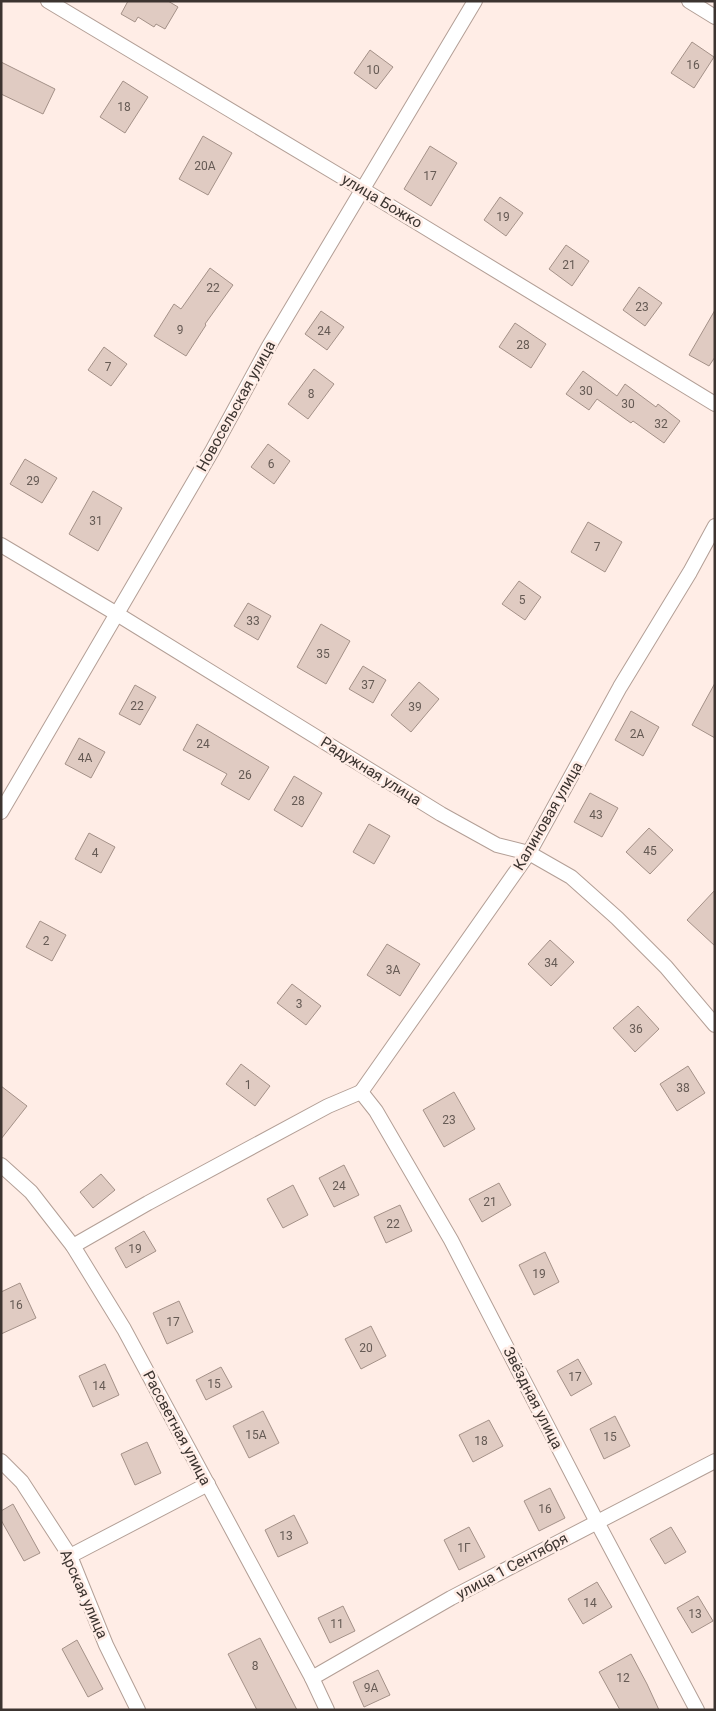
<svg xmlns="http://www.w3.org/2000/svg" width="716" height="1711" font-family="Roboto,sans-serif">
  <rect width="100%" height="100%" fill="#ffede6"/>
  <g fill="#e0cbc2" stroke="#a49188">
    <polygon points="128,1 168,1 178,7 165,29 156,24 154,27 138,17 135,22 121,14"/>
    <polygon points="692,42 714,57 694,88 671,73"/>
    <polygon points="370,50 393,67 376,89 354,73"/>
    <polygon points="1,62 55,89 43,114 1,94"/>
    <polygon points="123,81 148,97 125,133 100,117"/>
    <polygon points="203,136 232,153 208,195 179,179"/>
    <polygon points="430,146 457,163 431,206 404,189"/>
    <polygon points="500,197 523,213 506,236 484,220"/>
    <polygon points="566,245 589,261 572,286 549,269"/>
    <polygon points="210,268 233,285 205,324 206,325 186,356 154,336 174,304 181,309"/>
    <polygon points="639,287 662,303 645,326 623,310"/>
    <polygon points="715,310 715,357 709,366 689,355"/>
    <polygon points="321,311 344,327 327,350 305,334"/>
    <polygon points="515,323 546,344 531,368 499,347"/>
    <polygon points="104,347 127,364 111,386 88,370"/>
    <polygon points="314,369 334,384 308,419 288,404"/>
    <polygon points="583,371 617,396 625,384 656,407 658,404 680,421 664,443 633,421 631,423 597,399 589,410 566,394"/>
    <polygon points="268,444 290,461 274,484 251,467"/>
    <polygon points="25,459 57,478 42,503 10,484"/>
    <polygon points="93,491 122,508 98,551 69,534"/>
    <polygon points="588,522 622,542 605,572 571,552"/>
    <polygon points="519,581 541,597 525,620 502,604"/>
    <polygon points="248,603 271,616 258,640 234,626"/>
    <polygon points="321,624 350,641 326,684 297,667"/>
    <polygon points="363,666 386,680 373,703 349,689"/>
    <polygon points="419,682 439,699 411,732 391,715"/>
    <polygon points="715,683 715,738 692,725"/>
    <polygon points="135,685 156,697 140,725 119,714"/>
    <polygon points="631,711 659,727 643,756 615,740"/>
    <polygon points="197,724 269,767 249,800 221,784 227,774 183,750"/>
    <polygon points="79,738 105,752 91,778 65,764"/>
    <polygon points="294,776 322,793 302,827 274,810"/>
    <polygon points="590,793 618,808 602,837 574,822"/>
    <polygon points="369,824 390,836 374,864 353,852"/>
    <polygon points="649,828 673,850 650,874 626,852"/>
    <polygon points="89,833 115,847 101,873 75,859"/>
    <polygon points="715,890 715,946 687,920"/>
    <polygon points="40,921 66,935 52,961 26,947"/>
    <polygon points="550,940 574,962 551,986 528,964"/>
    <polygon points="387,944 420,964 400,996 367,975"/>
    <polygon points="292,984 321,1006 306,1025 277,1003"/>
    <polygon points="638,1006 659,1029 635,1052 613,1028"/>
    <polygon points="241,1064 270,1086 255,1106 226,1084"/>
    <polygon points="688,1066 705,1093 677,1111 660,1084"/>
    <polygon points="1,1086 27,1106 1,1139"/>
    <polygon points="454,1092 475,1129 444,1147 423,1110"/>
    <polygon points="344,1165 359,1195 334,1207 319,1178"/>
    <polygon points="101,1174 115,1190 93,1208 80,1192"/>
    <polygon points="499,1183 511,1205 482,1222 469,1199"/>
    <polygon points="293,1185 308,1215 283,1228 267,1199"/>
    <polygon points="400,1205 412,1231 386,1243 374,1217"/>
    <polygon points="144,1231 156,1251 126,1268 115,1248"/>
    <polygon points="545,1252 559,1282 534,1295 519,1265"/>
    <polygon points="20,1283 36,1318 1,1334 1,1292"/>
    <polygon points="179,1301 193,1332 167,1344 153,1313"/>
    <polygon points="371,1326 386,1356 361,1369 345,1339"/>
    <polygon points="578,1359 592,1384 571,1396 557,1371"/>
    <polygon points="105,1364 119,1395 93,1407 79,1376"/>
    <polygon points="221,1367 232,1387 206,1400 196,1380"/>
    <polygon points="263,1411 279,1443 249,1458 233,1426"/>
    <polygon points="615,1416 630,1446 604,1459 590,1429"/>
    <polygon points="489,1420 503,1446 473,1462 459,1435"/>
    <polygon points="147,1442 161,1473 135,1485 121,1454"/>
    <polygon points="550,1488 565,1518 539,1531 524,1501"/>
    <polygon points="13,1504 40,1553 24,1561 1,1520 1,1511"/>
    <polygon points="294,1515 308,1543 278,1557 265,1530"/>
    <polygon points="469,1527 485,1557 459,1570 444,1540"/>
    <polygon points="671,1527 686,1552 665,1564 650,1539"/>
    <polygon points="597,1582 612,1607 583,1624 568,1599"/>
    <polygon points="698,1596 713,1621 692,1633 677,1608"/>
    <polygon points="343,1606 355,1631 330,1643 318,1618"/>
    <polygon points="260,1638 297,1710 257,1710 228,1654"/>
    <polygon points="77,1640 103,1689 88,1697 62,1649"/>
    <polygon points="631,1654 647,1684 659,1710 620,1710 599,1672"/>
    <polygon points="378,1670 390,1695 364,1707 353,1682"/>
  </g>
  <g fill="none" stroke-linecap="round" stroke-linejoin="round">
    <g stroke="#b39f96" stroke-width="16">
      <g id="minor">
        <polyline points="48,1 362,189 715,404"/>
        <polyline points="689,1 715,17"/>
        <polyline points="1,545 117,614 441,814 497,845 529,853 571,877 617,918 666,967 715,1025"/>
        <polyline points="1,812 212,451 269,346 475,1"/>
        <polyline points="361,1092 376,1111 451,1240 597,1522 697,1710"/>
        <polyline points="361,1092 529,853 620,687 690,572 715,526"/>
        <polyline points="1,1165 31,1192 73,1246 124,1329 312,1678 327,1710"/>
        <polyline points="73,1246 148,1203 328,1106 361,1092"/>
        <polyline points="1,1461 22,1482 70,1556 106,1645 138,1710"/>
        <polyline points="70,1556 208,1484"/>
        <polyline points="312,1678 451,1598 715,1461"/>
      </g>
    </g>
    <use href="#minor" stroke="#fff" stroke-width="14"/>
  </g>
  <g text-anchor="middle" stroke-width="5" stroke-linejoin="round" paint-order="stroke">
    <g font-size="12" fill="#655a54">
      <text x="693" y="69">16</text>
      <text x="373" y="74">10</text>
      <text x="124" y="111">18</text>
      <text x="205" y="170">20А</text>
      <text x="430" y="180">17</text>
      <text x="503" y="221">19</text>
      <text x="569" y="269">21</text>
      <text x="213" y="292">22</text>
      <text x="642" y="311">23</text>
      <text x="180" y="334">9</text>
      <text x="324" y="335">24</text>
      <text x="523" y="349">28</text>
      <text x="108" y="371">7</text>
      <text x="586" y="395">30</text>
      <text x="311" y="398">8</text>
      <text x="628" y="408">30</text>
      <text x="661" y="428">32</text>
      <text x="271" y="468">6</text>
      <text x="33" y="485">29</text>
      <text x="96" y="525">31</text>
      <text x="597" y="551">7</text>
      <text x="522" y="604">5</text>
      <text x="253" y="625">33</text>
      <text x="323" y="658">35</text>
      <text x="368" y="689">37</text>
      <text x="137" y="710">22</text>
      <text x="415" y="711">39</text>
      <text x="637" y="738">2А</text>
      <text x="203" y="748">24</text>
      <text x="85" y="762">4А</text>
      <text x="245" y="779">26</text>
      <text x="298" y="805">28</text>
      <text x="596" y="819">43</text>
      <text x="650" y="855">45</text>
      <text x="95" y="857">4</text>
      <text x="46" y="945">2</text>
      <text x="551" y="967">34</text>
      <text x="393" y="974">3А</text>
      <text x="299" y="1008">3</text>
      <text x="636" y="1033">36</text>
      <text x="248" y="1089">1</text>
      <text x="683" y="1092">38</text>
      <text x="449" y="1124">23</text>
      <text x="339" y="1190">24</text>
      <text x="490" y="1206">21</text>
      <text x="393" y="1228">22</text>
      <text x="135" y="1253">19</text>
      <text x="539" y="1278">19</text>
      <text x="16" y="1309">16</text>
      <text x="173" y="1326">17</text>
      <text x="366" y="1352">20</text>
      <text x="575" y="1381">17</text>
      <text x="214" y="1388">15</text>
      <text x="99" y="1390">14</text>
      <text x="256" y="1439">15А</text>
      <text x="610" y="1441">15</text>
      <text x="481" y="1445">18</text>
      <text x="545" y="1513">16</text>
      <text x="286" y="1540">13</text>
      <text x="464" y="1552">1Г</text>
      <text x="590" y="1607">14</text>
      <text x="695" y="1618">13</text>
      <text x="337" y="1628">11</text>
      <text x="255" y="1670">8</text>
      <text x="623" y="1682">12</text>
      <text x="371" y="1692">9А</text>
    </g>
    <g font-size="15" fill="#3c3430" stroke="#ffede6">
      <text transform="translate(382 201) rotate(31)" y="5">улица Божко</text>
      <text transform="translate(236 406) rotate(-61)" y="5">Новосельская улица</text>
      <text transform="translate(371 771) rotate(32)" y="5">Радужная улица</text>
      <text transform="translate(548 816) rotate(-60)" y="5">Калиновая улица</text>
      <text transform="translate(533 1398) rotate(63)" y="5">Звёздная улица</text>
      <text transform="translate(177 1428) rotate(62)" y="5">Рассветная улица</text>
      <text transform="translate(512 1566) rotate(-28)" y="5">улица 1 Сентября</text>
      <text transform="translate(84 1594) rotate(66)" y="5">Арская улица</text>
    </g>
  </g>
  <rect width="716" height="1711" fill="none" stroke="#3c3430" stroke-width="5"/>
</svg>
